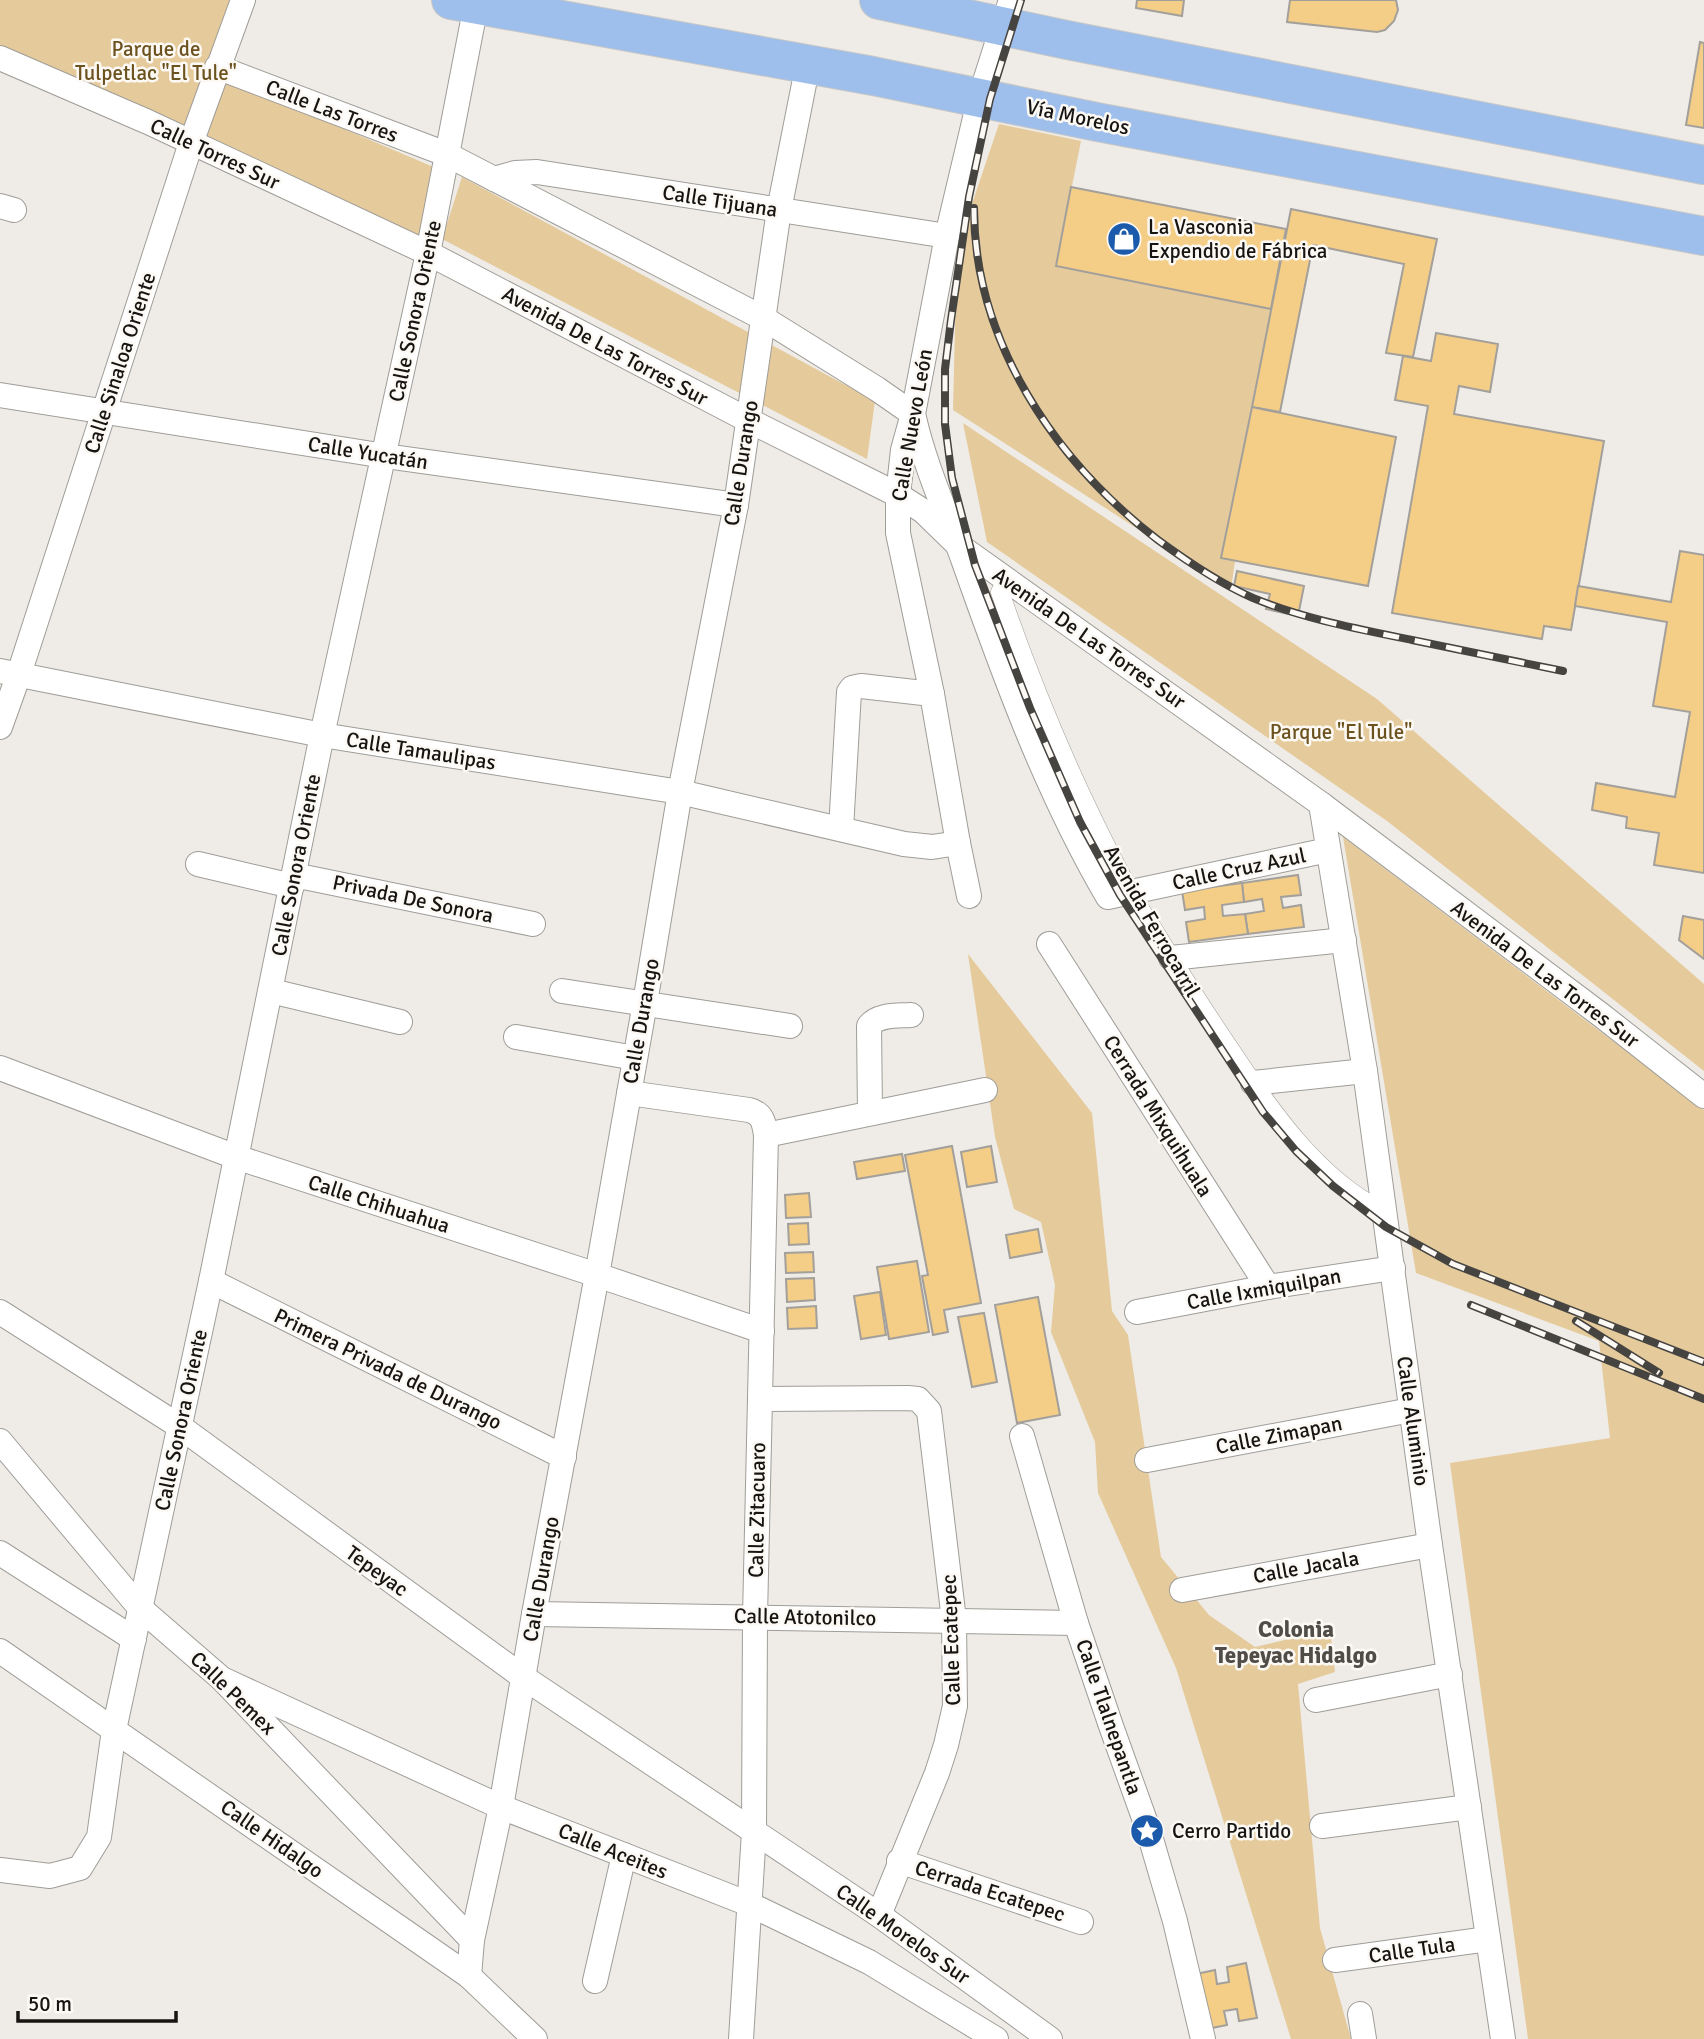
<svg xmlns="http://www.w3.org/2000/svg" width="1704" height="2039" font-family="Signika,sans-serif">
  <rect width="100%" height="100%" fill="#efece7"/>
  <g fill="#e5ca9b">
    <polygon points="0,0 243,0 215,74 450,174 428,253 0,66"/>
    <polygon points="999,124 1081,141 1056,266 1271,309 1221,558 1235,561 1231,589 953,410 957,248"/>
    <polygon points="462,177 875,401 867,459 442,239"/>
    <polygon points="963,423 1377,699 1704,984 1704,1071 1387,821 987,542"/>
    <polygon points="1343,837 1704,1110 1704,2039 1528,2039 1450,1463 1610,1438 1599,1341 1416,1273"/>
    <polygon points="968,954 1092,1113 1112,1311 1128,1335 1161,1557 1209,1615 1255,1647 1330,1629 1335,1672 1298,1684 1320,1928 1351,2039 1291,2039 1176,1668 1098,1493 1095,1442 1051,1332 1055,1285 1041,1222 1014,1209 995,1137"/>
  </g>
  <g fill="#f4cd87" stroke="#a3a09b" stroke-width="2">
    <polygon points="1137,0 1184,0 1182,16 1136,8"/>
    <polygon points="1290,0 1396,0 1398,10 1394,21 1385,30 1377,32 1287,22"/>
    <polygon points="1700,42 1704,43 1704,128 1686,125"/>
    <polygon points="1071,187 1286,229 1271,309 1056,266"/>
    <polygon points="1291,209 1437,239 1413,357 1386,353 1404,264 1313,245 1280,412 1252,407"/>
    <polygon points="1436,333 1498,344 1490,392 1459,386 1454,414 1604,441 1571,630 1544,626 1542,639 1392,613 1428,406 1395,400 1403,356 1431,361"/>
    <polygon points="1252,407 1396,437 1368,586 1221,558"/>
    <polygon points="1680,551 1704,555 1704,873 1654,865 1659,833 1626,828 1627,817 1592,810 1596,783 1675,797 1690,712 1653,706 1667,622 1575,606 1578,586 1671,602"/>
    <polygon points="1237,571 1304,586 1298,616 1266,609 1270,594 1234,586"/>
    <polygon points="1298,875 1301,895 1281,897 1283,908 1301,905 1304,927 1248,934 1245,914 1264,911 1262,899 1244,902 1242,883"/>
    <polygon points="1242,883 1244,902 1222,905 1223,916 1245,914 1248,934 1189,942 1186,922 1205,919 1204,907 1185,910 1182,891"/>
    <polygon points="1683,916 1704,920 1704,959 1679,940"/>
    <polygon points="952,1146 981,1303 944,1310 948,1332 933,1335 922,1276 928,1275 905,1155"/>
    <polygon points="991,1146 997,1182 967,1187 961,1152"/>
    <polygon points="902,1154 905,1171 857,1179 854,1162"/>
    <polygon points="809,1193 811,1217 786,1218 785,1195"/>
    <polygon points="808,1223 809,1244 789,1245 788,1224"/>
    <polygon points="1038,1229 1042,1252 1010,1258 1006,1235"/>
    <polygon points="813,1252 814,1272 786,1273 785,1253"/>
    <polygon points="917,1261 929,1332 889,1339 877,1267"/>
    <polygon points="814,1278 815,1300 787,1302 786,1279"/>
    <polygon points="880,1292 886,1335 861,1339 854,1296"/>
    <polygon points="1038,1297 1060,1415 1017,1423 995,1305"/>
    <polygon points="816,1306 817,1328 788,1329 787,1308"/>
    <polygon points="984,1313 997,1382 972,1387 958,1317"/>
    <polygon points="1246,1963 1257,2018 1239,2021 1237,2009 1224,2011 1227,2025 1207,2029 1196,1974 1215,1970 1217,1984 1229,1982 1227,1967"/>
  </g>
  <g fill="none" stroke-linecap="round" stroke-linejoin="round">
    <g stroke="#9f9d98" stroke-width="19">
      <path id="pedestrian" d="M 1007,580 L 1000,592 C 1035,694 1078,795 1129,890 C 1138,907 1150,923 1160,940 C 1181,974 1203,1009 1226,1043 C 1268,1106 1314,1177 1384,1212"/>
    </g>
    <g stroke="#9f9d98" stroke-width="26">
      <g id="minor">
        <polyline points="0,58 148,122 428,253 748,420 898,495 923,511 958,545 972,555 1321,804 1601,1015 1704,1096"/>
        <polyline points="217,67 446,154 763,318 877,389 913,414"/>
        <polyline points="494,179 515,173 537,172 947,236"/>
        <polyline points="0,206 14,210"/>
        <polyline points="0,395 385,456 736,505"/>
        <path d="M 914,418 C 925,466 946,512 963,559 C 1004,675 1046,791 1108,897 L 1328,850"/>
        <polyline points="0,671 322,735 680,792 904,844 932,847 958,843"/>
        <polyline points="0,727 19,674 191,143 243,0"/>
        <polyline points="1321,804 1365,1071 1430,1545 1503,2039"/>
        <polyline points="841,829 849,692 852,688 861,686 932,694"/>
        <polyline points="198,864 292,886"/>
        <polyline points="294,875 533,924"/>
        <polyline points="969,896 958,843 932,694 898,533 898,495 903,450 913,414 947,236 980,97 1011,0"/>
        <polyline points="1049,944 1268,1287"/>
        <polyline points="1171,958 1344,940"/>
        <polyline points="271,991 400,1022"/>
        <polyline points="562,991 790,1026"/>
        <polyline points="516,1037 635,1058"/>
        <polyline points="0,1068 236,1157 597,1275 762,1331"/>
        <polyline points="1253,1083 1365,1071"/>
        <path d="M 629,1093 L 749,1110 C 762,1113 764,1122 766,1135 L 755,1617 L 754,1832 L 741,2039"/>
        <path d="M 870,1112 L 869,1026 C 878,1014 898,1016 911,1015"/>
        <polyline points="766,1135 985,1090"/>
        <polyline points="211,1281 564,1457"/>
        <polyline points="0,1312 179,1426 523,1677 879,1915 1050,2039"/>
        <polyline points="1137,1312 1268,1287 1393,1268"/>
        <polyline points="760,1399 908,1398 918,1399 929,1411 954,1620 955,1706 946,1745 937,1773 879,1915"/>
        <polyline points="1022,1436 1076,1623 1111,1726 1148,1829 1175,1921 1203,2039"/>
        <polyline points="0,1441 140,1608 222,1679 472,1940"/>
        <polyline points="1147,1460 1411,1410"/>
        <polyline points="0,1553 134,1639"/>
        <polyline points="1182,1590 1430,1545"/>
        <polyline points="534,1614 1076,1623"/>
        <polyline points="0,1651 469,1976 535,2039"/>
        <polyline points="222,1679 501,1807 749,1904 869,1962 996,2039"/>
        <polyline points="1316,1700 1450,1674"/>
        <polyline points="1322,1826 1469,1807"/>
        <polyline points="899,1861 1081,1922"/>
        <polyline points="0,1870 50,1876 80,1868 99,1837 114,1730 211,1281 322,735 428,253 477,0"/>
        <polyline points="1335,1960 1488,1939"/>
        <polyline points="469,1976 472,1940 501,1807 534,1614 597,1275 645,1003 680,792 736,505 779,210 808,64"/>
        <polyline points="595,1981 624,1855"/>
        <polyline points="1360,2014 1364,2039"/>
      </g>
    </g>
    <g stroke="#c7c7c6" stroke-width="40">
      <g id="primary">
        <polyline points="451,0 873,76 1097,122 1704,236"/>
        <polyline points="879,0 1067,40 1704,165"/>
      </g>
    </g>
    <use href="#pedestrian" stroke="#fff" stroke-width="18"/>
    <use href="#minor" stroke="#fff" stroke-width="24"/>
    <use href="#primary" stroke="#9ebeeb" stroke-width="38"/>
    <g stroke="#464441" stroke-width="8">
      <g id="rail">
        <polyline points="1021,0 990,99 969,197 951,320 945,369 945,424 952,478 975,565 1030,708 1080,822 1120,895 1263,1112 1296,1151 1333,1186 1386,1227 1453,1264 1704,1362"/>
        <path d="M 974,208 C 974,342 1055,461 1158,540 C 1188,562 1219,583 1253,598 C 1304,619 1358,629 1412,640 C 1462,650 1512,661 1563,671"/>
        <polyline points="1471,1305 1704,1399"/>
        <polyline points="1576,1321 1659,1373"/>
      </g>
    </g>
    <use href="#rail" stroke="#fcf9f4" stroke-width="5" stroke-dasharray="16" stroke-linecap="butt"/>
  </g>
  <defs>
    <g id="shop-disc" transform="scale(1.75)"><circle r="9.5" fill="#1c5aab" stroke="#fcf9f4"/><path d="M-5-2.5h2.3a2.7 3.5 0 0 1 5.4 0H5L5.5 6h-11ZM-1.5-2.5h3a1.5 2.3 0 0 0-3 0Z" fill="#fff"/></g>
    <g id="sight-disc" transform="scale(1.75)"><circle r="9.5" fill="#1c5aab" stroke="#fcf9f4"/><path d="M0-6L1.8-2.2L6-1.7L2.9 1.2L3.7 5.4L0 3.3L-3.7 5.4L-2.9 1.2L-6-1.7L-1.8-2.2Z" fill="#fff"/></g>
  </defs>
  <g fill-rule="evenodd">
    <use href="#shop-disc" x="1124" y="239"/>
    <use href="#sight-disc" x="1147" y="1831"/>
  </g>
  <g text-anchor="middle" stroke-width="5" stroke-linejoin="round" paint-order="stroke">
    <g font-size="21" fill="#6c521e" stroke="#fcf9f4">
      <text x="156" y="56">Parque de<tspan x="156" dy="24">Tulpetlac "El Tule"</tspan></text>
      <text x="1341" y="739">Parque "El Tule"</text>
    </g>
    <g font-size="21" fill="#161513" stroke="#fcf9f4">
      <text transform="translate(332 111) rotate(21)" y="7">Calle Las Torres</text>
      <text transform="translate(1078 117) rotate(12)" y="7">Vía Morelos</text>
      <text transform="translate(215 154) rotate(25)" y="7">Calle Torres Sur</text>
      <text transform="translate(720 201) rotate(9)" y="7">Calle Tijuana</text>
      <text transform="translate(415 311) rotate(-78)" y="7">Calle Sonora Oriente</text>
      <text transform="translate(605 346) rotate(28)" y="7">Avenida De Las Torres Sur</text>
      <text transform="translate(120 363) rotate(-72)" y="7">Calle Sinaloa Oriente</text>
      <text transform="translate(912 425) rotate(-80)" y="7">Calle Nuevo León</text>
      <text transform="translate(368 453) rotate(9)" y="7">Calle Yucatán</text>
      <text transform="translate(741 463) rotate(-81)" y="7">Calle Durango</text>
      <text transform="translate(1089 638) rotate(35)" y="7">Avenida De Las Torres Sur</text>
      <text transform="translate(421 751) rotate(9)" y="7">Calle Tamaulipas</text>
      <text transform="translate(296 865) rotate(-79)" y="7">Calle Sonora Oriente</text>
      <text transform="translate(1239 869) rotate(-12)" y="7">Calle Cruz Azul</text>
      <text transform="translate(413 899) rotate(12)" y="7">Privada De Sonora</text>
      <text transform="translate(1152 921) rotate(60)" y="7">Avenida Ferrocarril</text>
      <text transform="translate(1545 974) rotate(37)" y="7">Avenida De Las Torres Sur</text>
      <text transform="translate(641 1021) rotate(-80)" y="7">Calle Durango</text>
      <text transform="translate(1158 1116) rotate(58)" y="7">Cerrada Mixquihuala</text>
      <text transform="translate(379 1204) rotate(18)" y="7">Calle Chihuahua</text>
      <text transform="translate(1264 1289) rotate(-10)" y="7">Calle Ixmiquilpan</text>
      <text transform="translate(388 1369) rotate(26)" y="7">Primera Privada de Durango</text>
      <text transform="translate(181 1420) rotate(-78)" y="7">Calle Sonora Oriente</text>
      <text transform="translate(1413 1421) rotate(82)" y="7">Calle Aluminio</text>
      <text transform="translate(1279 1435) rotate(-11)" y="7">Calle Zimapan</text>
      <text transform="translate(757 1510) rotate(-89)" y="7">Calle Zitacuaro</text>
      <text transform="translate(1306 1567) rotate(-10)" y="7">Calle Jacala</text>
      <text transform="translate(377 1571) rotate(36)" y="7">Tepeyac</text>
      <text transform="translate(541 1579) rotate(-80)" y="7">Calle Durango</text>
      <text transform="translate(805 1617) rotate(1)" y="7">Calle Atotonilco</text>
      <text transform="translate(951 1640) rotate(-92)" y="7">Calle Ecatepec</text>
      <text transform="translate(233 1693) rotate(44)" y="7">Calle Pemex</text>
      <text transform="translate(1109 1717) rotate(71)" y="7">Calle Tlalnepantla</text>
      <text transform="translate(272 1839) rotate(35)" y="7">Calle Hidalgo</text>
      <text transform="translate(613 1851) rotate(22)" y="7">Calle Aceites</text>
      <text transform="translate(990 1891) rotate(18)" y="7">Cerrada Ecatepec</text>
      <text transform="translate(903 1934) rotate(35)" y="7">Calle Morelos Sur</text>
      <text transform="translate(1412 1950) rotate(-8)" y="7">Calle Tula</text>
    </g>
    <g font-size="21" fill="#161513" stroke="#fcf9f4" text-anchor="start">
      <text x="1148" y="234">La Vasconia<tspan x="1148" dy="24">Expendio de Fábrica</tspan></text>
      <text x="1172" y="1838">Cerro Partido</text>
    </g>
    <g font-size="23" font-weight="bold" fill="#504d49" stroke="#fcf9f4">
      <text x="1296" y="1637">Colonia<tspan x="1296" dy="26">Tepeyac Hidalgo</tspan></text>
    </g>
  </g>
  <path d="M18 2011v10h158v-10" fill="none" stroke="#161513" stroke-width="3.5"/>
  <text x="28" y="2011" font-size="21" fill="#161513" stroke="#fcf9f4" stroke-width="5" paint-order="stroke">50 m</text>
</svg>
